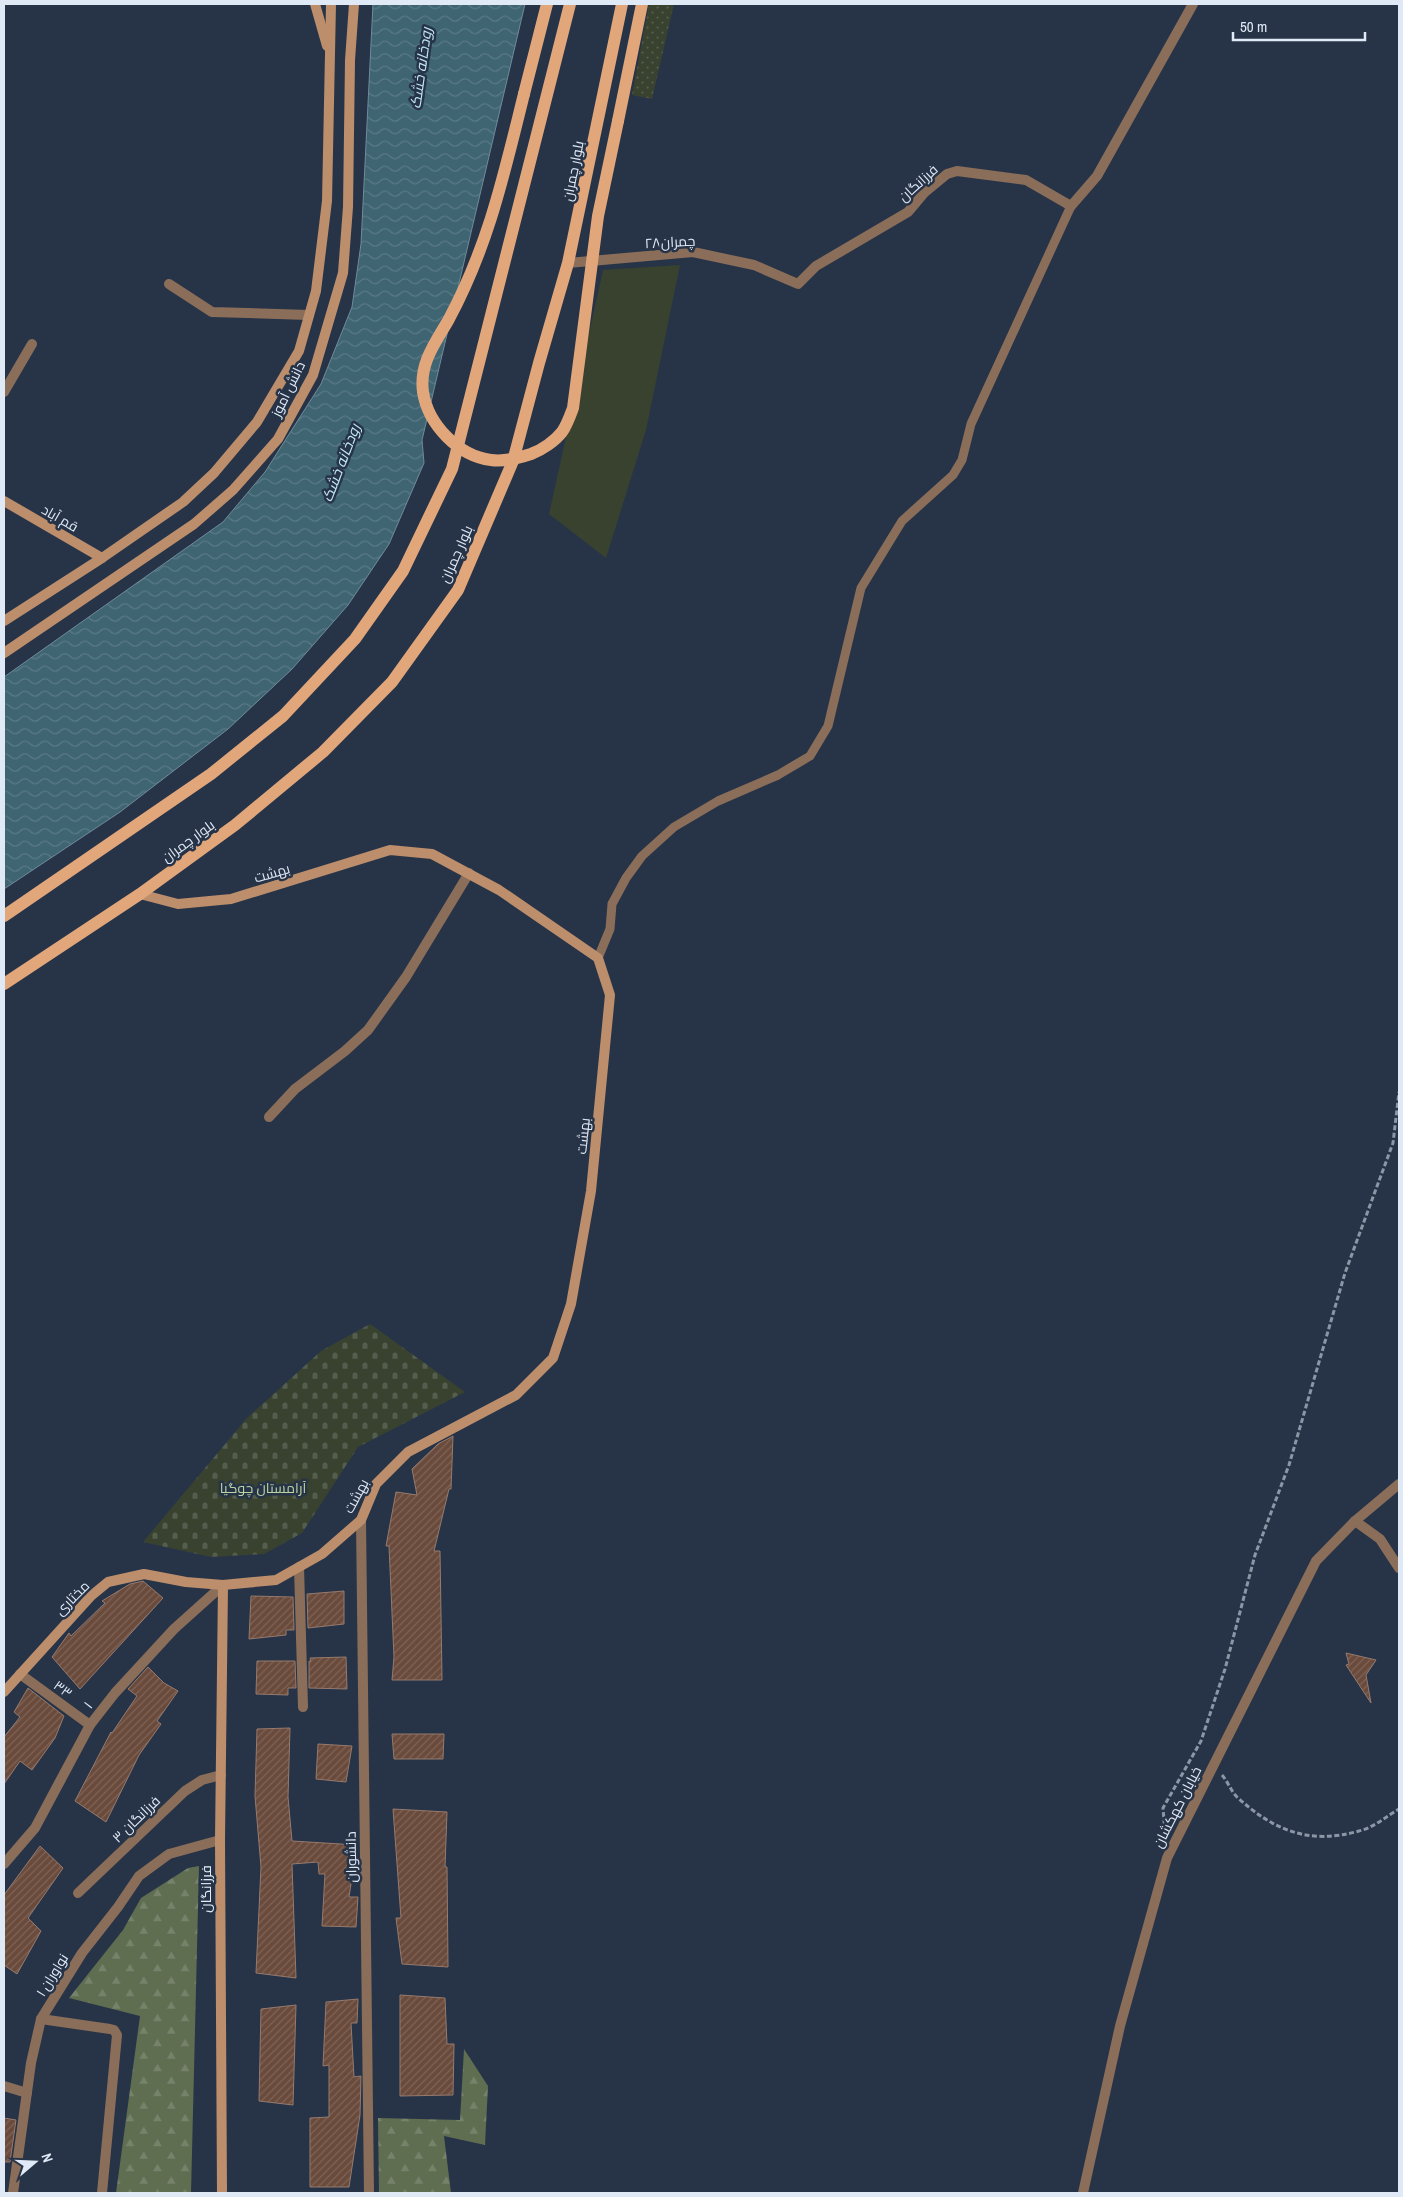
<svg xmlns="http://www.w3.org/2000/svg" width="1403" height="2197" font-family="'Archivo Narrow',Cairo,sans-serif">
  <defs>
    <pattern id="grass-dots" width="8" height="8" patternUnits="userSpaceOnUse" patternTransform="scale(1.25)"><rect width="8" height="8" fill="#38422f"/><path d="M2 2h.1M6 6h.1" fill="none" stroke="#545d4e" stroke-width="1.8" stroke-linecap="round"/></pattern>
    <pattern id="forest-firs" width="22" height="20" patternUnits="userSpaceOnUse" patternTransform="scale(1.25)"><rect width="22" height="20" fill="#5f6d50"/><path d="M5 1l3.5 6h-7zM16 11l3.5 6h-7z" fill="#76826a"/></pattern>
    <pattern id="cemetery-stones" width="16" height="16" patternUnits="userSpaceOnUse" patternTransform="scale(1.25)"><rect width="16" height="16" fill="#38422f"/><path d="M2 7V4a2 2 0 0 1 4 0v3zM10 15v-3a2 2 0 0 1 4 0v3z" fill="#545d4e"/></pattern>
    <pattern id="water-waves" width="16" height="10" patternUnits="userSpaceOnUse" patternTransform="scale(1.25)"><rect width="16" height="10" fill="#3f6472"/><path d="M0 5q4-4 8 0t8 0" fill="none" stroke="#5a7a87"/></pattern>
    <pattern id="building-hatch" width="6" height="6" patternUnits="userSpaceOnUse" patternTransform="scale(1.25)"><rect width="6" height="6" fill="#694a3b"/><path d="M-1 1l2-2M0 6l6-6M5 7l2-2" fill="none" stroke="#7e6458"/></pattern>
  </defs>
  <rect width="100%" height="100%" fill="#273448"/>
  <polygon fill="url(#grass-dots)" points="649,4 674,4 652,99 632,95"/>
  <g fill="url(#forest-firs)">
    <polygon points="199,1866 191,2193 116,2193 140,2016 69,1998 123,1930 141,1898 188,1868"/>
    <polygon points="464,2049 488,2086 485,2145 444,2136 451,2193 379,2193 378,2118 460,2120"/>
  </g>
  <polygon fill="url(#cemetery-stones)" points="370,1324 465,1392 358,1447 302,1533 264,1554 211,1557 143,1542 247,1418 321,1351"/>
  <polygon fill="#38422f" points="680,265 646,430 606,558 549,514 603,270"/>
  <polygon fill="url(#water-waves)" stroke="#6f8c9a" points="373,4 525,4 422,440 424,463 389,544 348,605 292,669 228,729 120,812 4,889 4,677 223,522 265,472 321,384 352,307 361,244"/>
  <g fill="url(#building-hatch)" stroke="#967a6d">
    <polygon points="453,1436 451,1489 449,1489 434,1551 440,1551 442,1680 392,1680 394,1657 389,1546 386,1546 396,1492 417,1495 412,1469 438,1444"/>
    <polygon points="143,1581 163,1598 80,1689 52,1657 69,1633 71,1636 105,1603 102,1601 130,1584"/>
    <polygon points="344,1591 344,1624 308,1628 307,1594"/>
    <polygon points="251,1596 293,1597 294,1630 286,1630 286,1635 249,1639"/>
    <polygon points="1346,1653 1376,1660 1366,1675 1371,1703 1346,1665 1349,1664"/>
    <polygon points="346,1657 347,1689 309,1688 309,1661 311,1661 310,1658"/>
    <polygon points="257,1661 295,1661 296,1688 288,1688 288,1695 256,1694"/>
    <polygon points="148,1667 164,1683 178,1691 157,1721 161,1724 139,1755 106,1822 75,1801 111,1732 112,1733 137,1696 128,1689"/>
    <polygon points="28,1688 64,1716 55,1738 32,1770 20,1761 4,1784 4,1737 20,1717 14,1712"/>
    <polygon points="290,1728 288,1797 292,1841 357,1845 349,1897 358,1897 356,1927 322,1926 325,1874 319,1874 318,1862 292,1864 296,1978 256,1973 261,1867 255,1796 257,1729"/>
    <polygon points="392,1734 444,1734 443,1759 394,1759"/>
    <polygon points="318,1744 352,1746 346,1782 316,1779"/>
    <polygon points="393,1809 447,1812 445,1867 447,1867 448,1967 402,1964 396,1918 401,1918"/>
    <polygon points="40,1846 63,1868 28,1918 41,1931 17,1974 4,1965 4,1895"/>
    <polygon points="400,1995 445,1998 447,2044 454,2044 453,2095 400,2096"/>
    <polygon points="358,1999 357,2023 351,2023 354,2077 361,2076 360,2115 349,2187 310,2187 310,2118 329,2117 329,2065 323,2066 326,2002"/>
    <polygon points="296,2005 293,2105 259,2101 261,2009"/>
    <polygon points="4,2118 16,2120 10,2162 4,2162"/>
  </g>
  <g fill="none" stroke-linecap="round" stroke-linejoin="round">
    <g stroke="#8b96a6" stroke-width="3" stroke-dasharray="5 2.5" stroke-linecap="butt">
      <path d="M 1222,1775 C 1228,1782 1231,1791 1237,1797 C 1274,1831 1310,1845 1359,1831 C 1373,1828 1387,1816 1399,1809"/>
      <polyline points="1165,1832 1163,1808 1201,1741 1225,1669 1255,1555 1289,1465 1345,1273 1393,1143 1399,1092"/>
    </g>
    <polyline stroke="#8b6e59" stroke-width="9" points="598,958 610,929 612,904 626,878 642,856 674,827 718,801 778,775 810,756 828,726 861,588 902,521 953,475 962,460 971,424 1071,206"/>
    <g stroke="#8b6e59" stroke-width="10">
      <polyline points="568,263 693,252 754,265 798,284 816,266 908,212 924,193 947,174 957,171 1026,180 1071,206 1097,176 1193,4"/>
      <polyline points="169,284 212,312 309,315"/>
      <polyline points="4,392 32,344"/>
      <polyline points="269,1117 295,1089 345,1051 368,1030 406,977 469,873"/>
      <polyline points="361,1520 369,2193"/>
      <polyline points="1355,1521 1380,1539 1399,1568"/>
      <polyline points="299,1567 303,1707"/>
      <polyline points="20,1674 90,1725"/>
      <polyline points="4,1864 35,1828 90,1725 115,1693 174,1629 223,1585"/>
      <polyline points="78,1893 185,1791 202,1780 221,1775"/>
      <polyline points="41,2019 110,2029 114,2030 117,2035 102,2193"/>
      <polyline points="4,2086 27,2093"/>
      <polyline points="13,2193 31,2063 41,2019 82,1953 118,1907 139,1876 169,1854 220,1840"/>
      <polyline points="1083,2193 1120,2026 1167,1858 1316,1561 1355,1521 1399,1484"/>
    </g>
    <g stroke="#bc8e6c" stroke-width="10">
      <polyline points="315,4 327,46"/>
      <polyline points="4,501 102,558"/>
      <polyline points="4,621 102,558 183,502 214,473 257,422 299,351 316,291 327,201 331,4"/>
      <polyline points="4,653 194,524 233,490 278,439 313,375 343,273 348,207 350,60 354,4"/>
      <polyline points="4,1692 91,1596 108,1582 144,1574 186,1582 223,1585 276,1580 322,1554 361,1520 376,1484 408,1452 516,1395 553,1358 571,1304 591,1191 610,995 598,958 499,890 432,854 390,850 231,899 178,904 140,894"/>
      <polyline points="222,2193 220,1840 223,1585"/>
    </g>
    <g stroke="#e2a67b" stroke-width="12">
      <polyline points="524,94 547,4"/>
      <polyline points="618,121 642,4"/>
      <polyline points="4,916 211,774 283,716 355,639 403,571 452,469 570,4"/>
      <polyline points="4,984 140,894 235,825 323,752 392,682 458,590 513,461 539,363 568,263 622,4"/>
    </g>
    <path stroke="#e2a67b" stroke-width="12" d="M 524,94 C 504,174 489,244 449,319 C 436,342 419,363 423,392 C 428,424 458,456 491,460 C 504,462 519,458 531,454 C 542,450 555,441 562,432 C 567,425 570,416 573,408 L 598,216 L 618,121"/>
  </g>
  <g text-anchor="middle" stroke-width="5" stroke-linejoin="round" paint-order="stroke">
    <g font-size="14" fill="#e0e9f6" stroke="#273448">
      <text transform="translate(573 171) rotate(-79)" y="5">بلوار چمران</text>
      <text transform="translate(918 183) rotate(-42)" y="5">فرزانگان</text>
      <text transform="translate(670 242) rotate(-3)" y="5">چمران۲۸</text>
      <text transform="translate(288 389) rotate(-64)" y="5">دانش آموز</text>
      <text transform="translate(60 518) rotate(30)" y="5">قم آباد</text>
      <text transform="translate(456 554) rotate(-66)" y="5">بلوار چمران</text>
      <text transform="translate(188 841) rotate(-36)" y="5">بلوار چمران</text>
      <text transform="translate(272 873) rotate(-16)" y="5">بهشت</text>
      <text transform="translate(583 1136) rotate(-84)" y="5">بهشت</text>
      <text transform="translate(356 1496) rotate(-62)" y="5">بهشت</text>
      <text transform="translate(72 1598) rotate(-45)" y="5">مختاری</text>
      <text transform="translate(63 1689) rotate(36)" y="5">۳۳</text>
      <text transform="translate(88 1705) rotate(-52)" y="5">۱</text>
      <text transform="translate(1177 1807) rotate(-63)" y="5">خیابان کهکشان</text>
      <text transform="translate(136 1819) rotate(-44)" y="5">فرزانگان ۳</text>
      <text transform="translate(351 1857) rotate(-91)" y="5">دانشوران</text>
      <text transform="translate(206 1889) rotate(-90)" y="5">فرزانگان</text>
      <text transform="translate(52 1975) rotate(-58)" y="5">نواوران ۱</text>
    </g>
    <g font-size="14" fill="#bad6a0" stroke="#273448">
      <text x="263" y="1493">آرامستان چوگیا</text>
    </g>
    <g font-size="15" font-style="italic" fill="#c0e8f8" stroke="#273448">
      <text transform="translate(421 68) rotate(-82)" y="5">رودخانه خشک</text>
      <text transform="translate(341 463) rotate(-69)" y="5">رودخانه خشک</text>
    </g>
  </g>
  <rect width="1403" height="2197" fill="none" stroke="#e0e9f6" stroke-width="10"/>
  <g transform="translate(35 2162) rotate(71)" stroke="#273448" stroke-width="4" paint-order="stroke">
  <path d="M0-4L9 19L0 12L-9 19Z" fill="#e0e9f6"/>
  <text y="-8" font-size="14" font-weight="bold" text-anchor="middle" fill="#e0e9f6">N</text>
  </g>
  <path d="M1233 32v8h132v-8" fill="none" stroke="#e0e9f6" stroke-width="2.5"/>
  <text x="1240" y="32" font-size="15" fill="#e0e9f6" stroke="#273448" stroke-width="4" paint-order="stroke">50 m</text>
</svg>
